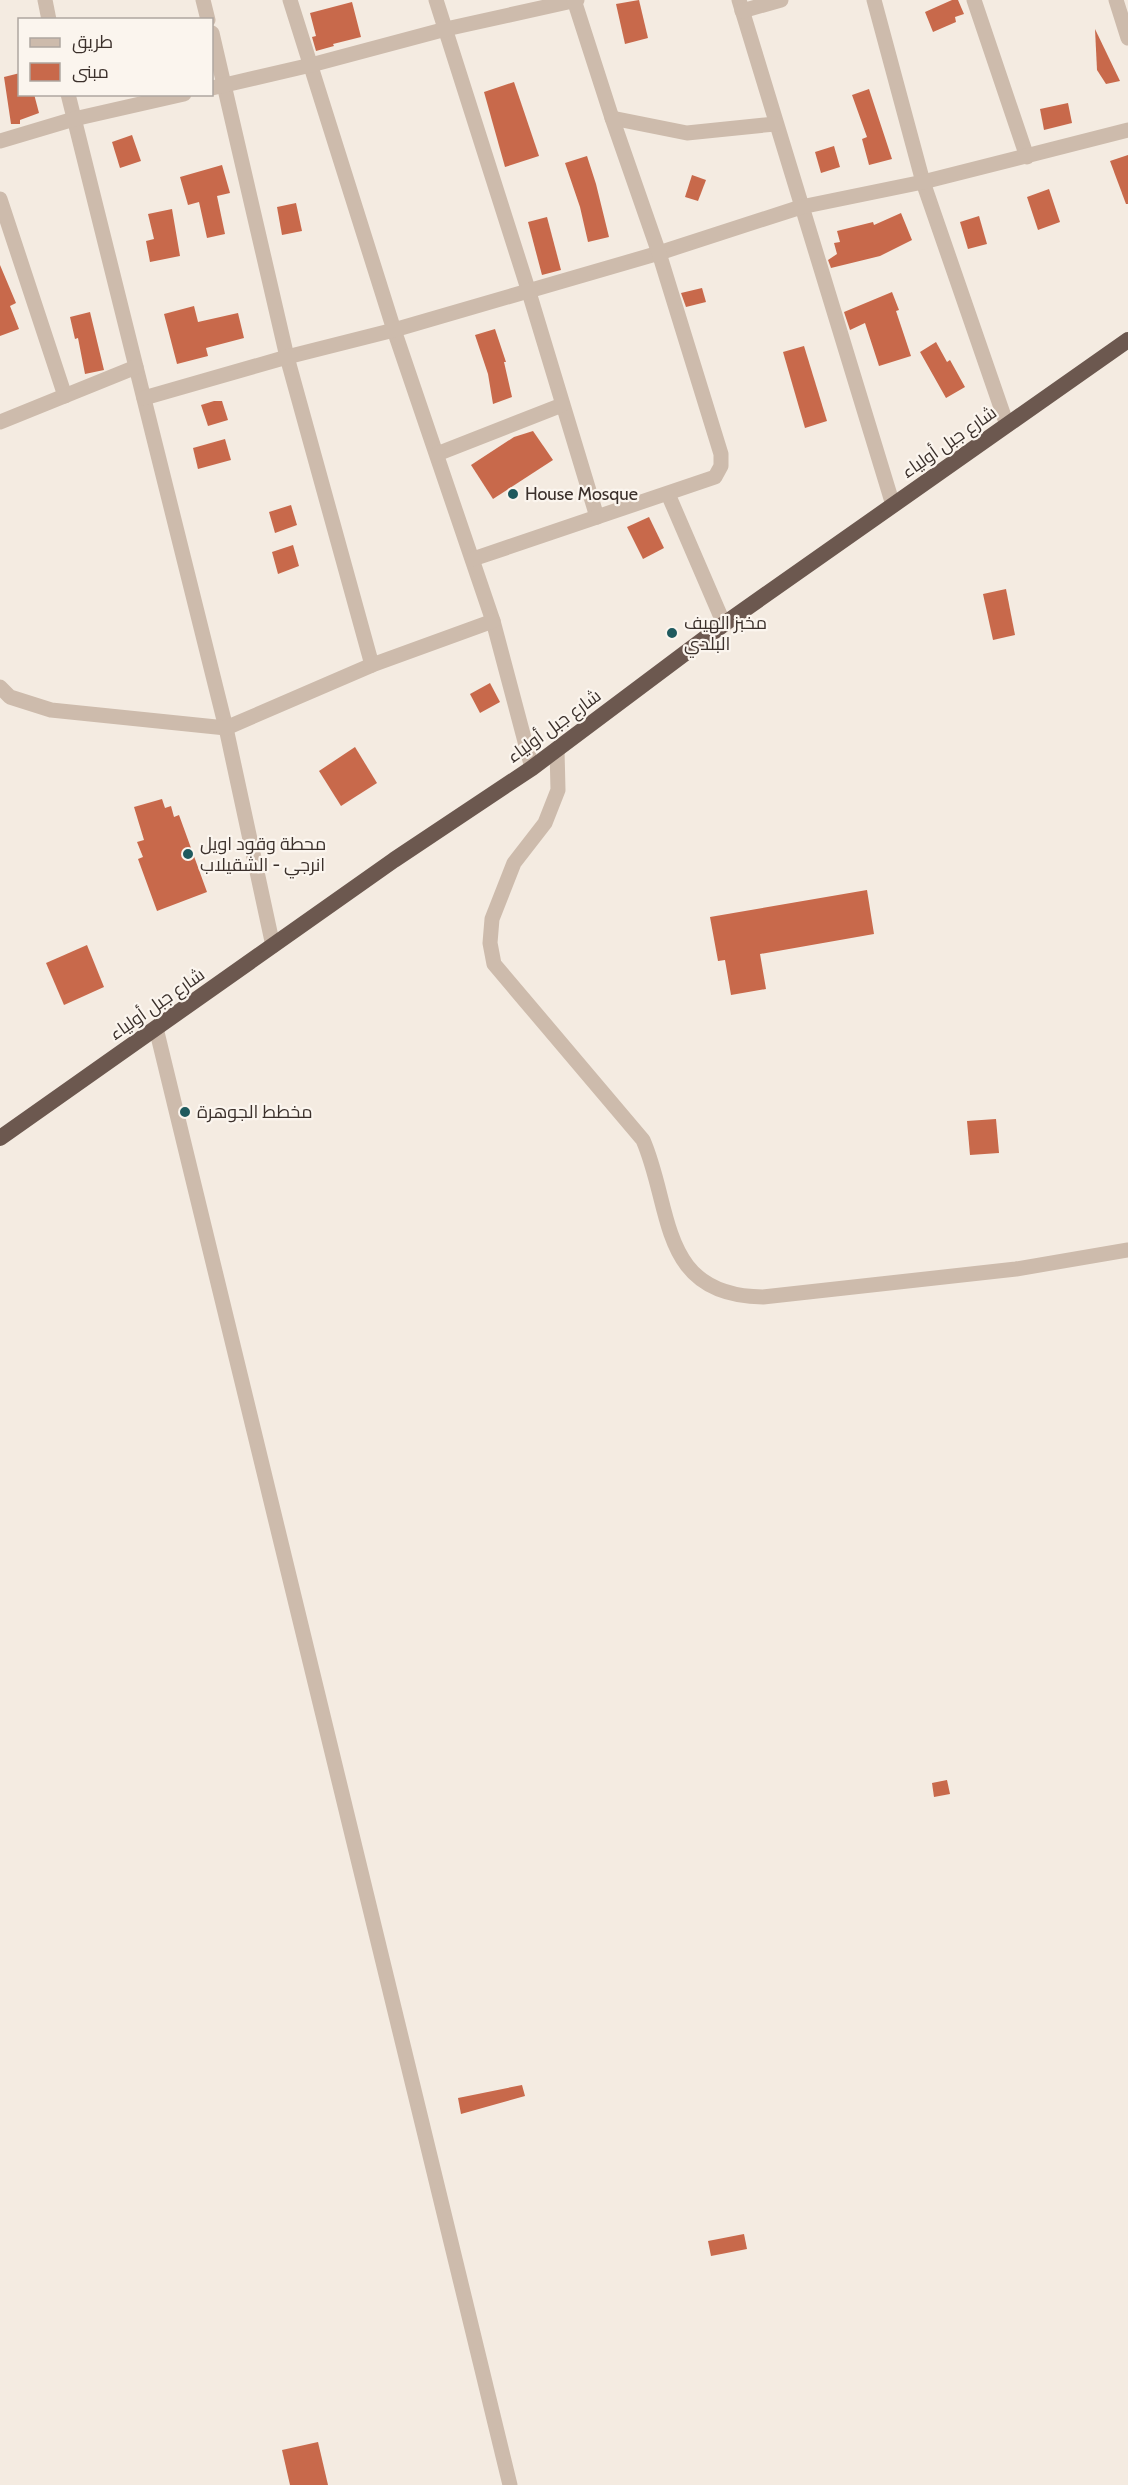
<svg xmlns="http://www.w3.org/2000/svg" width="1128" height="2485" font-family="Cabin,Cairo,sans-serif">
  <rect width="100%" height="100%" fill="#f4ebe1"/>
  <g fill="#c8694b">
    <polygon points="639,0 648,38 625,44 616,4"/>
    <polygon points="952,0 958,0 964,14 955,17 956,22 933,32 925,12"/>
    <polygon points="352,2 361,37 333,44 334,46 316,51 312,37 316,36 310,13"/>
    <polygon points="1095,29 1120,81 1106,84 1097,70"/>
    <polygon points="20,73 20,94 34,94 39,113 20,120 20,124 11,124 4,77"/>
    <polygon points="514,82 539,156 505,167 484,92"/>
    <polygon points="869,89 892,159 869,165 862,139 867,137 852,95"/>
    <polygon points="1068,103 1072,123 1044,130 1040,109"/>
    <polygon points="132,135 141,161 120,168 112,142"/>
    <polygon points="834,146 840,167 821,173 815,152"/>
    <polygon points="1128,155 1128,204 1126,204 1110,161"/>
    <polygon points="587,156 596,184 609,237 588,242 580,207 565,163"/>
    <polygon points="222,165 230,193 217,196 225,234 207,238 199,202 188,205 180,177"/>
    <polygon points="692,175 706,180 698,201 685,197"/>
    <polygon points="1049,189 1060,222 1038,230 1027,197"/>
    <polygon points="296,203 302,231 282,235 277,207"/>
    <polygon points="172,209 180,256 150,262 146,241 154,239 148,214"/>
    <polygon points="901,213 912,240 880,256 831,268 828,260 837,254 834,243 840,242 837,231 873,222 874,225"/>
    <polygon points="979,216 987,244 968,249 960,222"/>
    <polygon points="547,217 561,270 542,275 528,222"/>
    <polygon points="0,265 16,303 10,306 19,329 0,336"/>
    <polygon points="702,288 706,302 686,307 681,293"/>
    <polygon points="892,292 899,310 896,311 911,356 879,366 865,323 850,330 844,312"/>
    <polygon points="194,306 198,322 238,313 244,338 206,348 208,356 177,364 164,314"/>
    <polygon points="90,312 104,370 85,374 78,338 75,339 70,317"/>
    <polygon points="495,329 506,362 504,362 512,397 493,404 488,374 475,335"/>
    <polygon points="936,342 947,362 950,360 965,387 946,398 920,352"/>
    <polygon points="804,346 827,421 805,428 783,352"/>
    <polygon points="214,401 222,401 228,420 208,426 201,405"/>
    <polygon points="533,431 553,460 493,499 471,465 514,437"/>
    <polygon points="225,439 231,460 198,469 193,448"/>
    <polygon points="291,505 297,525 275,533 269,512"/>
    <polygon points="649,517 664,548 643,559 627,527"/>
    <polygon points="293,545 299,566 278,574 272,552"/>
    <polygon points="1006,589 1015,635 993,640 983,594"/>
    <polygon points="490,683 500,702 480,713 470,694"/>
    <polygon points="355,747 377,783 341,806 319,771"/>
    <polygon points="162,799 165,808 171,806 174,817 179,815 207,892 157,911 138,859 143,857 137,842 144,840 134,807"/>
    <polygon points="867,890 874,934 760,954 766,989 731,995 725,960 718,961 710,917"/>
    <polygon points="87,945 104,987 64,1005 46,963"/>
    <polygon points="996,1119 999,1153 970,1155 967,1121"/>
    <polygon points="947,1780 950,1794 934,1797 932,1783"/>
    <polygon points="522,2085 525,2096 461,2114 458,2098"/>
    <polygon points="744,2234 747,2249 711,2256 708,2241"/>
    <polygon points="318,2442 328,2485 290,2485 282,2450"/>
  </g>
  <g fill="none" stroke-linecap="round" stroke-linejoin="round">
    <g stroke="#cdbbac" stroke-width="15">
      <polyline points="45,0 49,20"/>
      <polyline points="203,0 208,20"/>
      <polyline points="290,0 394,330 493,621 532,768"/>
      <polyline points="436,0 528,289 597,517"/>
      <polyline points="739,0 893,505"/>
      <polyline points="874,0 923,182 1007,425"/>
      <polyline points="974,0 1027,157"/>
      <polyline points="1116,0 1128,38"/>
      <polyline points="742,11 781,0"/>
      <polyline points="212,33 287,357 372,665"/>
      <polyline points="212,88 311,65 446,29 577,0"/>
      <polyline points="68,94 226,728 273,946"/>
      <polyline points="612,118 687,133 775,124"/>
      <polyline points="0,141 74,119 184,94"/>
      <polyline points="0,199 65,396"/>
      <polyline points="144,398 287,357 394,330 659,253 801,207 923,182 1128,130"/>
      <polyline points="0,422 136,367"/>
      <polyline points="437,454 562,405"/>
      <polyline points="668,494 724,624"/>
      <polyline points="473,559 715,477 721,466 721,454 659,253 612,118 574,0"/>
      <polyline points="0,687 10,697 51,710 226,728 372,665 493,621"/>
      <path d="M 557,749 L 558,790 L 545,823 L 514,863 L 492,919 L 490,943 L 494,964 L 643,1140 C 673,1209 658,1296 763,1297 L 1016,1269 L 1128,1250"/>
      <polyline points="156,1028 510,2485"/>
    </g>
    <polyline stroke="#6c584f" stroke-width="16" points="0,1138 394,860 532,768 724,624 1128,340"/>
  </g>
  <g fill="#1f5a5e" stroke="#fbf5ee" stroke-width="2">
    <circle cx="513" cy="494" r="6"/>
    <circle cx="672" cy="633" r="6"/>
    <circle cx="188" cy="854" r="6"/>
    <circle cx="185" cy="1112" r="6"/>
  </g>
  <g text-anchor="middle" stroke-width="4.5" stroke-linejoin="round" paint-order="stroke">
    <g font-size="18" fill="#3b302b" stroke="#fbf5ee">
      <text transform="translate(949 442) rotate(-35)" y="6">شارع جبل أولياء</text>
      <text transform="translate(554 726) rotate(-36)" y="6">شارع جبل أولياء</text>
      <text transform="translate(157 1004) rotate(-35)" y="6">شارع جبل أولياء</text>
    </g>
    <g font-size="18" fill="#3b302b" stroke="#fbf5ee" text-anchor="start">
      <text x="525" y="500">House Mosque</text>
      <text x="684" y="629">مخبز الهيف<tspan x="684" dy="21">البلدي</tspan></text>
      <text x="200" y="850">محطة وقود اويل<tspan x="200" dy="21">انرجي - الشقيلاب</tspan></text>
      <text x="197" y="1118">مخطط الجوهرة</text>
    </g>
  </g>
  <rect x="18" y="18" width="195" height="78" fill="#fbf5ee" stroke="#aea6a0" stroke-width="1.5"/>
  <rect x="30" y="38" width="30" height="9" fill="#cdbbac" stroke="#aea6a0" stroke-width="1.5"/>
  <text x="72" y="48" font-size="18" fill="#3b302b">طريق</text>
  <rect x="30" y="63" width="30" height="18" fill="#c8694b" stroke="#aea6a0" stroke-width="1.5"/>
  <text x="72" y="78" font-size="18" fill="#3b302b">مبنى</text>
</svg>
